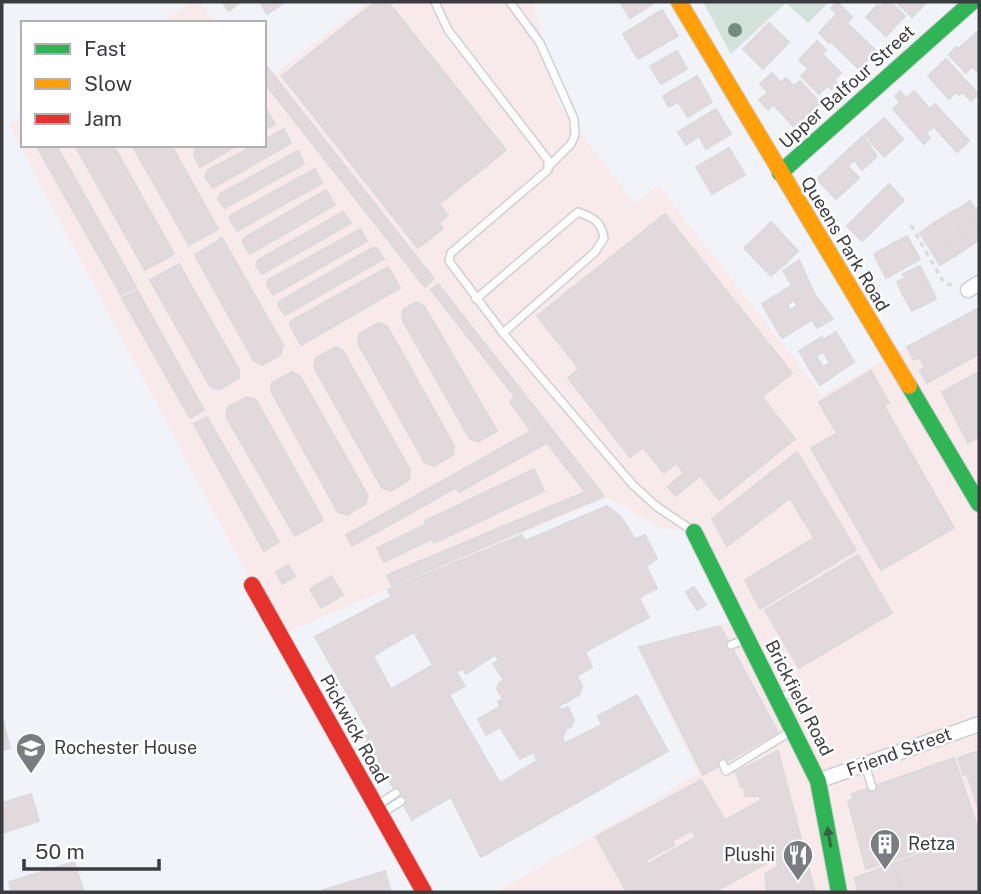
<svg xmlns="http://www.w3.org/2000/svg" width="981" height="894" font-family="'Public Sans',sans-serif">
  <rect width="100%" height="100%" fill="#f2f3f9"/>
  <g fill="#f8e9eb">
    <polygon points="192,2 199,2 217,23 161,23"/>
    <polygon points="367,2 533,2 558,104 635,204 658,185 822,395 979,307 979,892 497,892 698,774 637,647 738,620 694,532 662,528 607,498 279,635 9,125 23,116 23,145 264,145 264,63 274,75"/>
  </g>
  <polygon fill="#d2e2da" points="703,2 829,2 808,23 786,3 731,54"/>
  <g fill="#e1d9dc" stroke="#dcdadd" stroke-width="2" fill-rule="evenodd">
    <polygon points="222,2 240,2 229,11"/>
    <polygon points="260,2 285,2 267,14"/>
    <polygon points="375,2 388,2 506,150 439,204 448,215 439,223 443,228 418,248 282,76"/>
    <polygon points="620,2 654,2 654,3 630,18"/>
    <polygon points="837,2 852,17 847,23 876,51 859,69 830,41 829,43 819,33 837,14 831,8"/>
    <polygon points="886,2 890,2 905,16 886,36 866,17 878,5 880,7"/>
    <polygon points="896,2 927,2 912,17"/>
    <polygon points="662,10 670,23 630,46 623,34"/>
    <polygon points="670,23 678,36 638,59 630,46"/>
    <polygon points="769,23 789,42 763,69 743,49"/>
    <polygon points="977,32 979,35 979,73 972,66 966,73 949,55 956,47 958,49"/>
    <polygon points="817,41 826,50 822,54 841,73 834,80 837,83 831,89 828,85 819,94 801,76 809,69 799,60"/>
    <polygon points="677,51 687,69 661,84 650,66"/>
    <polygon points="946,59 978,94 971,101 963,92 959,95 956,92 949,99 928,76"/>
    <polygon points="264,63 434,279 425,287 264,82"/>
    <polygon points="772,73 781,83 786,78 794,86 800,81 820,103 794,127 773,104 768,110 759,100 768,93 760,84"/>
    <polygon points="697,76 712,102 688,117 678,102 669,107 663,96"/>
    <polygon points="900,91 906,98 914,91 930,109 935,104 969,141 957,152 935,128 939,125 938,123 926,133 930,138 924,144 893,109 900,103 895,96"/>
    <polygon points="265,107 275,124 264,130 264,108"/>
    <polygon points="716,109 731,134 706,149 699,136 686,145 678,132"/>
    <polygon points="884,118 903,139 884,157 865,135"/>
    <polygon points="284,129 291,143 213,188 205,177 208,170 255,145 264,145 264,140"/>
    <polygon points="863,136 877,156 862,170 854,160 848,166 859,178 836,199 817,179"/>
    <polygon points="36,145 56,145 136,287 121,295"/>
    <polygon points="78,145 113,145 174,254 145,270 76,147"/>
    <polygon points="132,145 171,145 218,229 189,245"/>
    <polygon points="200,145 238,145 200,167 194,155 196,148"/>
    <polygon points="729,148 745,175 712,194 696,167"/>
    <polygon points="298,151 304,164 225,208 218,199 220,194"/>
    <polygon points="315,169 322,183 237,231 229,218 231,215"/>
    <polygon points="889,184 904,200 862,241 847,226"/>
    <polygon points="326,190 335,205 250,254 242,242 244,238"/>
    <polygon points="970,201 975,209 979,207 979,231 963,206"/>
    <polygon points="963,206 979,231 979,240 970,246 950,213"/>
    <polygon points="343,212 351,223 262,274 256,265 258,260"/>
    <polygon points="950,213 970,246 955,256 934,223"/>
    <polygon points="665,214 792,373 762,397 795,439 719,500 700,476 675,496 668,487 684,473 676,463 664,473 643,447 630,457 568,378 579,369 537,316"/>
    <polygon points="771,222 798,251 785,264 758,235"/>
    <polygon points="934,223 955,256 940,265 920,233"/>
    <polygon points="360,229 367,241 273,295 267,285 268,280"/>
    <polygon points="758,235 785,264 771,276 744,248"/>
    <polygon points="907,236 920,259 886,278 874,254"/>
    <polygon points="222,238 283,345 280,355 262,365 254,361 195,255"/>
    <polygon points="372,248 377,248 384,259 285,315 278,305 280,301"/>
    <polygon points="799,260 815,295 797,306 794,300 787,305 790,310 772,321 762,304 792,285 783,271"/>
    <polygon points="179,264 239,370 239,378 219,390 210,386 150,280"/>
    <polygon points="920,266 928,282 903,295 897,282 905,278 903,274"/>
    <polygon points="388,267 400,288 301,345 290,325 291,321"/>
    <polygon points="928,282 936,299 912,311 903,295"/>
    <polygon points="438,284 604,496 392,586 387,575 585,492 547,443 459,492 457,487 352,546 346,535 531,431 510,402 515,397 431,290"/>
    <polygon points="137,290 204,410 190,418 122,298"/>
    <polygon points="815,295 833,319 817,328 812,320 782,338 772,321"/>
    <polygon points="416,302 424,306 497,431 478,442 470,439 402,319 403,310"/>
    <polygon points="979,308 979,354 927,383 920,370 925,368 920,357 914,360 907,347"/>
    <polygon points="378,323 387,326 454,446 453,455 434,466 425,463 358,343 359,334"/>
    <polygon points="836,332 845,347 827,358 823,352 816,356 820,362 809,368 799,351 822,337 823,340"/>
    <polygon points="336,347 343,351 410,470 409,480 391,491 382,488 314,367 316,358"/>
    <polygon points="845,347 854,362 820,385 809,368 820,362 823,367 830,363 827,358"/>
    <polygon points="871,371 889,403 884,406 954,528 881,570 811,448 837,433 819,402"/>
    <polygon points="292,372 300,376 368,496 365,504 347,515 338,512 271,391 272,383"/>
    <polygon points="979,372 979,437 968,443 942,392"/>
    <polygon points="247,397 256,400 323,520 295,536 226,416 228,407"/>
    <polygon points="207,417 279,542 264,551 194,424"/>
    <polygon points="797,452 856,550 760,609 745,580 814,538 790,498 727,546 712,519"/>
    <polygon points="534,469 544,491 434,543 432,539 384,562 377,548 425,525 425,521"/>
    <path d="M 607,506 L 620,516 L 635,539 L 645,535 L 657,559 L 646,566 L 657,588 L 639,598 L 649,617 L 585,652 L 592,667 L 577,676 L 582,686 L 579,695 L 559,706 L 561,710 L 568,707 L 574,720 L 571,727 L 566,729 L 562,739 L 565,743 L 602,725 L 598,716 L 637,695 L 668,751 L 481,857 L 451,797 L 412,820 L 364,737 L 370,734 L 315,637 L 391,597 L 388,590 L 522,535 L 525,541 ZM 414,632 L 433,665 L 391,689 L 373,656 ZM 495,655 L 499,660 L 493,664 L 504,680 L 499,683 L 497,689 L 503,699 L 498,701 L 500,707 L 478,719 L 486,735 L 500,727 L 520,759 L 534,752 L 537,761 L 500,783 L 449,695 L 465,686 L 456,672 L 462,669 L 466,674 Z"/>
    <polygon points="858,555 892,613 799,668 765,610"/>
    <polygon points="288,565 295,576 282,584 276,572"/>
    <polygon points="331,576 343,595 321,608 310,589"/>
    <polygon points="694,587 706,605 697,610 686,592"/>
    <polygon points="720,626 778,732 703,775 639,647"/>
    <polygon points="3,721 10,748 2,750 2,722"/>
    <path d="M 778,751 L 815,892 L 767,892 L 765,874 L 778,866 L 776,858 L 714,892 L 627,892 L 596,837 L 701,780 L 725,820 L 761,800 L 759,796 L 745,796 L 744,786 L 741,787 L 736,772 ZM 692,830 L 696,837 L 648,864 L 646,860 L 674,845 L 672,841 Z"/>
    <polygon points="979,751 979,811 967,774 963,775 958,758"/>
    <polygon points="954,758 979,832 866,869 848,801 853,799 852,794"/>
    <polygon points="31,794 39,821 2,833 2,803"/>
    <polygon points="979,834 979,892 904,892 894,863"/>
    <polygon points="74,862 84,892 12,892 9,882"/>
    <polygon points="894,863 902,889 897,892 858,892 855,878"/>
    <polygon points="385,871 391,892 324,892 323,890"/>
  </g>
  <g fill="none" stroke-linecap="round" stroke-linejoin="round">
    <g stroke="#cecfd4" stroke-width="10">
      <g id="lane">
        <polyline points="435,2 448,30 548,160 548,170 451,253 449,261 503,333 633,485 656,506 693,531"/>
        <polyline points="510,2 540,43 574,119 575,135 571,144 549,166"/>
        <path d="M 476,299 L 578,212 C 594,218 601,221 604,238 L 595,252 L 503,333"/>
        <polyline points="731,645 747,639"/>
        <polyline points="779,699 795,690"/>
        <polyline points="723,764 726,771 793,730"/>
        <polyline points="865,765 872,787"/>
        <polyline points="376,806 396,793"/>
        <polyline points="381,814 401,801"/>
      </g>
    </g>
    <g stroke="#cecfd4" stroke-width="17">
      <g id="street">
        <polyline points="968,290 979,283"/>
        <polyline points="818,781 979,724"/>
      </g>
    </g>
    <g stroke="#cecfd4" stroke-width="18">
      <g id="fast">
        <polyline points="780,173 972,2"/>
        <polyline points="909,386 979,504"/>
        <polyline points="694,532 818,781 839,892"/>
      </g>
    </g>
    <g stroke="#cecfd4" stroke-width="18">
      <polyline id="slow" points="679,2 909,386"/>
    </g>
    <g stroke="#cecfd4" stroke-width="18">
      <polyline id="jam" points="252,585 424,892"/>
    </g>
    <polyline stroke="#dbdbdd" stroke-width="3.5" stroke-dasharray="5 5" stroke-linecap="butt" points="911,225 944,283 955,286"/>
    <use href="#lane" stroke="#fdfdfe" stroke-width="7"/>
    <use href="#street" stroke="#fdfdfe" stroke-width="14"/>
    <use href="#fast" stroke="#30b455" stroke-width="16"/>
    <use href="#slow" stroke="#ff9f0a" stroke-width="16"/>
    <use href="#jam" stroke="#e5322d" stroke-width="16"/>
  </g>
  <circle fill="#748b82" cx="735" cy="30" r="7"/>
  <defs><path id="oneway-solid" d="M-6-.8H1V-3.2L6.5 0L1 3.2V.8H-6Z" transform="scale(1.75)"/></defs>
  <use fill="#386046" href="#oneway-solid" transform="translate(829 837) rotate(-100)"/>
  <defs>
    <g id="university-pin" transform="scale(1.575)"><path d="M0 17L-7.5 6A9.5 9.5 0 1 1 7.5 6Z" fill="#7b7c81" stroke="#fff"/><path d="M0-5L7-2L0 1L-7-2ZM-4 1L0 2.5L4 1V4Q0 6-4 4Z" fill="#fff"/></g>
    <g id="building-pin" transform="scale(1.575)"><path d="M0 17L-7.5 6A9.5 9.5 0 1 1 7.5 6Z" fill="#7b7c81" stroke="#fff"/><path d="M-4-6H4V6H1V3H-1V6H-4ZM-2.5-4.3h1.7v1.8h-1.7ZM.8-4.3h1.7v1.8H.8ZM-2.5-1h1.7V.8h-1.7ZM.8-1h1.7V.8H.8Z" fill="#fff"/></g>
    <g id="restaurant-pin" transform="scale(1.575)"><path d="M0 17L-7.5 6A9.5 9.5 0 1 1 7.5 6Z" fill="#7b7c81" stroke="#fff"/><path d="M-5-6h1v4h1v-4h1v4h1v-4h1v5L-1.5 .5V6h-2V.5L-5-1ZM5-6V6H3V1.5H1.5Q1.5-4 5-6Z" fill="#fff"/></g>
  </defs>
  <g fill-rule="evenodd">
    <use href="#university-pin" x="31" y="748"/>
    <use href="#building-pin" x="885" y="844"/>
    <use href="#restaurant-pin" x="798" y="855"/>
  </g>
  <g text-anchor="middle" stroke-width="5" stroke-linejoin="round" paint-order="stroke">
    <g font-size="18" fill="#3b3c40" stroke="#fff">
      <text transform="translate(847 87) rotate(-42)" y="6">Upper Balfour Street</text>
      <text transform="translate(845 244) rotate(59)" y="6">Queens Park Road</text>
      <text transform="translate(799 698) rotate(63)" y="6">Brickfield Road</text>
      <text transform="translate(354 729) rotate(61)" y="6">Pickwick Road</text>
      <text transform="translate(899 752) rotate(-20)" y="6">Friend Street</text>
    </g>
    <g font-size="18" fill="#3b3c40" stroke="#fff" text-anchor="start">
      <text x="54" y="754">Rochester House</text>
      <text x="908" y="850">Retza</text>
      <text x="775" y="861" text-anchor="end">Plushi</text>
    </g>
  </g>
  <rect width="981" height="894" fill="none" stroke="#3b3c40" stroke-width="7"/>
  <rect x="21" y="21" width="245" height="126" fill="#ffffff" stroke="#b1b1b3" stroke-width="2"/>
  <rect x="35" y="44" width="35" height="10" fill="#30b455" stroke="#b1b1b3" stroke-width="2"/>
  <text x="84" y="56" font-size="21" fill="#3b3c40">Fast</text>
  <rect x="35" y="79" width="35" height="10" fill="#ff9f0a" stroke="#b1b1b3" stroke-width="2"/>
  <text x="84" y="91" font-size="21" fill="#3b3c40">Slow</text>
  <rect x="35" y="114" width="35" height="10" fill="#e5322d" stroke="#b1b1b3" stroke-width="2"/>
  <text x="84" y="126" font-size="21" fill="#3b3c40">Jam</text>
  <path d="M24 859v10h135v-10" fill="none" stroke="#3b3c40" stroke-width="3.5"/>
  <text x="35" y="859" font-size="21" fill="#3b3c40" stroke="#ffffff" stroke-width="5" paint-order="stroke">50 m</text>
</svg>
